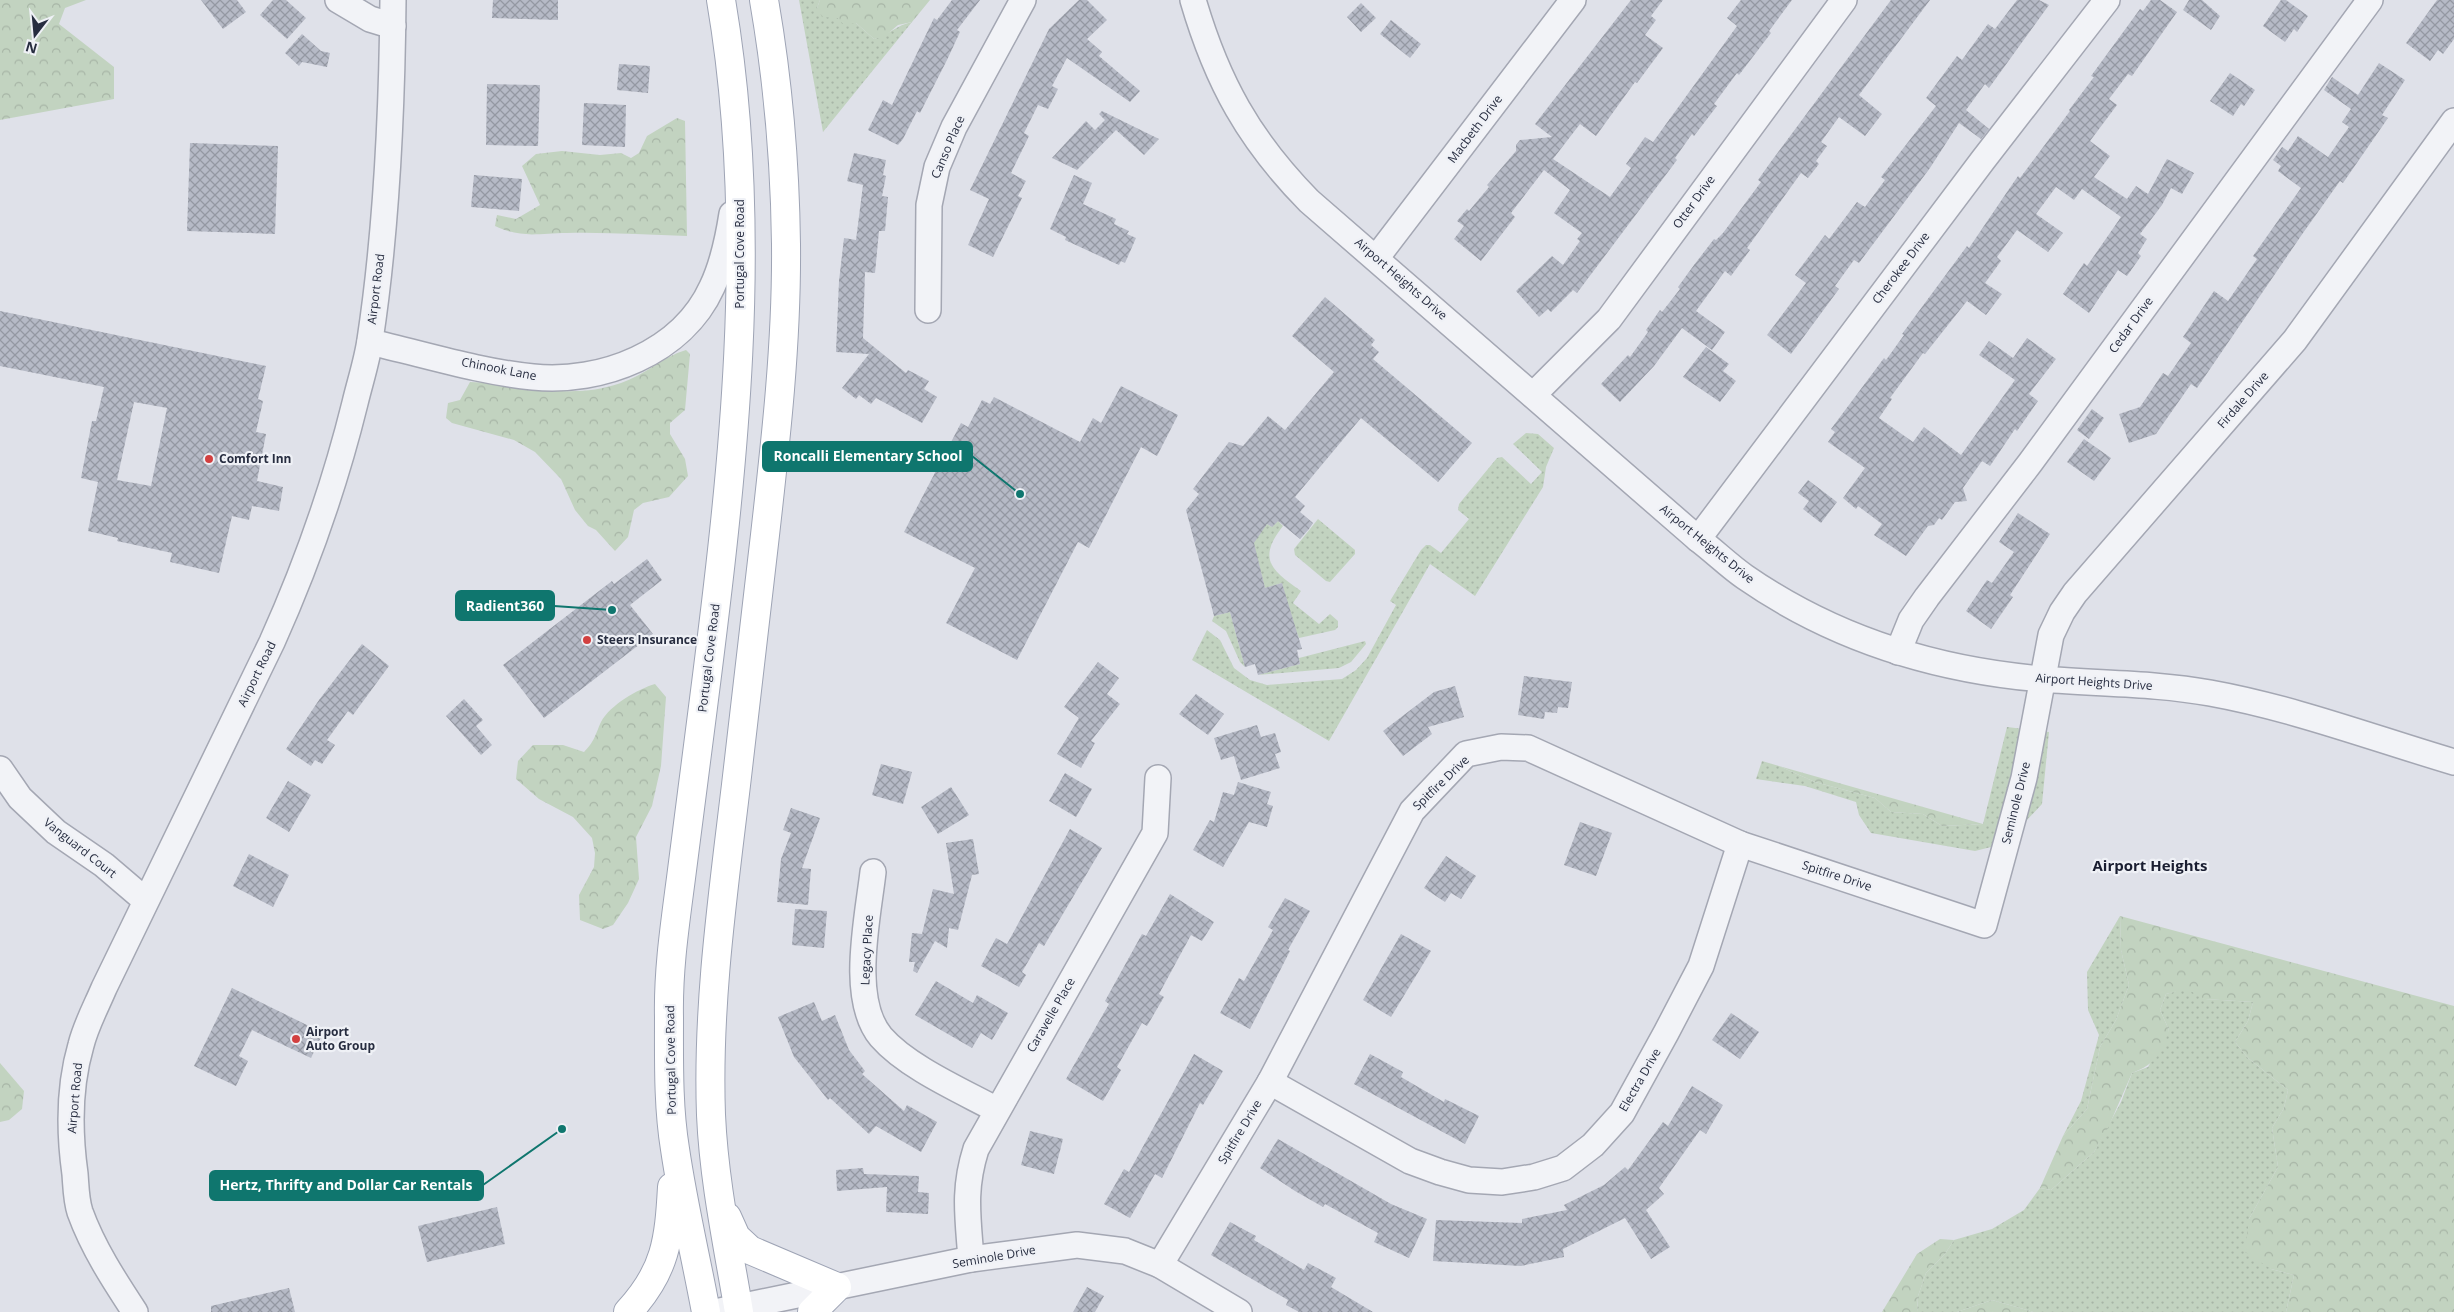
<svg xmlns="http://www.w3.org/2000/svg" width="2454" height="1312" font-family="'Open Sans',sans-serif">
  <defs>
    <pattern id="grass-dots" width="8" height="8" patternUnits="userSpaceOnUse" patternTransform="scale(1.25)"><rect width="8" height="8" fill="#c2d3c0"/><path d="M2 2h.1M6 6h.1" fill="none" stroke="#a7b5a6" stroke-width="1.8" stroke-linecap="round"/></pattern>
    <pattern id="forest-crowns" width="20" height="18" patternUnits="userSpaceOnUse" patternTransform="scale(1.25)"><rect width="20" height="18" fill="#c2d3c0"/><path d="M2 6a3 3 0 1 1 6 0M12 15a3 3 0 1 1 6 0" fill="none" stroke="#a7b5a6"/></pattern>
    <pattern id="building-cross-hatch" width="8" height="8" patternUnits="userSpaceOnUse" patternTransform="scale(1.25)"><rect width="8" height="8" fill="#b6bac6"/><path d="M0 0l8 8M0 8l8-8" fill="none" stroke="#9498a2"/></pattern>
  </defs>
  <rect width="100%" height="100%" fill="#dfe1e9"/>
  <g fill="url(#grass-dots)">
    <path d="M 799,0 L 820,0 L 817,8 L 838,18 L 856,23 L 874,39 C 888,35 897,25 912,22 L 823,132 Z"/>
    <polygon points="1526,433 1538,434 1554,448 1546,467 1543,487 1475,596 1430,564 1329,741 1192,660 1207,630 1220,640 1234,668 1250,680 1267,685 1342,679 1356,670 1367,658 1396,605 1390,601 1421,550 1426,545 1430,545 1441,553 1469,519 1458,510 1459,504 1497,458 1502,457 1531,484 1542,472 1513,444"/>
    <polygon points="1318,519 1355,550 1355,554 1330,582 1326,581 1295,555 1294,549"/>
    <path d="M 1278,521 L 1283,526 C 1257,559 1271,570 1301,591 L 1293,603 L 1319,624 L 1330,614 L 1338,621 L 1338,627 L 1335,630 L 1299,638 L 1297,633 L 1292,634 L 1282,583 L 1265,588 L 1252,538 L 1267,524 L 1272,527 Z"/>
    <polygon points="1230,612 1245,667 1240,662 1226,631 1212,621 1214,616"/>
    <polygon points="1365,641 1366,644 1351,662 1339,668 1258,675 1300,664 1299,658"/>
    <polygon points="2007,727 2049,732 2042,804 2026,821 2008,831 1995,846 1975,851 1871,833 1859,815 1856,802 1805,786 1756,779 1762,761 1779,766 1815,782 1875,798 1891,812 1923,814 1942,826 1983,824"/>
    <polygon points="2120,916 2121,950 2129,985 2116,1020 2100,1047 2087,1109 2063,1136 2081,1101 2099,1035 2088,1010 2087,972"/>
    <polygon points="2187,988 2205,999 2253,1002 2248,1021 2235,1042 2248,1058 2288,1090 2284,1108 2272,1128 2278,1167 2249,1219 2271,1269 2294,1275 2286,1312 2034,1312 1992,1300 1957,1312 1917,1312 1918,1296 1926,1273 1945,1254 1954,1240 1992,1229 2024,1210 2040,1188 2051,1190 2094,1152 2121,1102 2132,1073 2148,1067 2169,1030 2160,1010 2166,994"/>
  </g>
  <g fill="url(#forest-crowns)">
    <polygon points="0,0 86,0 65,8 59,24 114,67 114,99 0,120"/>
    <polygon points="820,0 930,0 912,22 898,25 885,36 874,39 856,23 844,25 838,18 822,17 817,8"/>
    <path d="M 677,118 L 685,121 L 687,236 C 647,235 607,232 567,233 C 539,233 522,239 495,226 L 497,215 L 516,219 L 540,205 L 522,166 L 536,154 L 562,151 L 600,155 L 621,153 L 631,158 L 639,153 L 647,136 Z"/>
    <path d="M 686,350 L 690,354 L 685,410 L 670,423 L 670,434 L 685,459 L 688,476 L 669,497 L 643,503 L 634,510 L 628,537 L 615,551 L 596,530 L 588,526 L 575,510 L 561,479 L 535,452 L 514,440 L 452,423 L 446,418 L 448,403 L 460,400 L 470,382 C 522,384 570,401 621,383 C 645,375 662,357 686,350 Z"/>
    <path d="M 655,684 L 666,697 L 661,766 L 652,806 L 636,837 L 639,879 L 628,903 L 613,925 L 603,929 L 580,920 L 579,895 L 594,867 L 595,853 L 592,838 L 573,817 L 539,799 L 516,779 L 518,761 L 533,745 L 563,745 L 584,752 C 595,741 595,735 601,722 C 610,705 638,689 655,684 Z"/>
    <polygon points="1779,766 1983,824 1942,826 1923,814 1891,812 1875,798 1815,782"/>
    <path d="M 2120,916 L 2454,1006 L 2454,1312 L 2286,1312 L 2294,1275 L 2271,1269 L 2245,1252 L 2249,1219 L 2278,1167 L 2272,1128 L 2284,1108 L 2288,1090 L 2248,1058 L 2235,1042 L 2248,1021 L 2253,1002 L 2204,999 L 2187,989 L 2166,994 L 2160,1010 L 2169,1030 C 2161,1054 2156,1064 2132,1073 L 2108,1128 L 2094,1152 L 2051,1190 L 2040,1188 L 2063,1136 L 2087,1109 L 2100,1047 L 2116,1020 L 2129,985 L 2121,950 Z"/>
    <polygon points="0,1063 24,1091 22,1109 9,1120 0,1122"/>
    <polygon points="1940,1239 1954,1240 1945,1254 1926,1273 1918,1296 1917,1312 1882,1312 1917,1254"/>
    <polygon points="1992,1300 2034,1312 1957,1312"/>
  </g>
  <g fill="url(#building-cross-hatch)" fill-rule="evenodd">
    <polygon points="201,0 237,0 246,12 223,29"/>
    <polygon points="273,0 286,0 306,18 287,39 260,15"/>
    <polygon points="493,0 558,0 558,20 492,18"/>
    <polygon points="952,0 980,0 957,30 960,32 947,60 920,113 917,111 903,139 898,145 868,130 883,100 892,105 934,18 937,20"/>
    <polygon points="1079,0 1087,0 1107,20 1087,39 1102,52 1099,56 1140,91 1130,102 1067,58 1052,86 1058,89 1048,109 1038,105 1024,133 1029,136 1011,173 1026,181 1018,196 1022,198 993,257 968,245 989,199 970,190 1049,29"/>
    <polygon points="1631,0 1663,0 1651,16 1656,20 1645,35 1663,48 1637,83 1635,82 1596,136 1580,124 1553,159 1610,197 1631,168 1626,164 1645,137 1653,142 1737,26 1727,18 1741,0 1792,0 1769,31 1771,33 1739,75 1737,73 1714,104 1717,106 1694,136 1692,134 1675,158 1677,160 1577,293 1573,290 1551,312 1548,309 1539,317 1516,291 1552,256 1563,265 1580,241 1577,239 1582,233 1554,213 1570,190 1544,170 1511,213 1515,217 1481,261 1454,239 1464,226 1457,221 1467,209 1469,211 1489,187 1487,185 1516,151 1516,145 1520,140 1552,137 1535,124"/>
    <polygon points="1891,0 1930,0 1859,95 1882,114 1865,136 1839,117 1821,142 1827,146 1816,161 1819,164 1808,178 1801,173 1747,248 1750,250 1731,276 1725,271 1696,311 1725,332 1712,350 1682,328 1654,366 1620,402 1601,384 1628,355 1630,357 1648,332 1646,330 1660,310 1662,312 1680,289 1678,287 1694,265 1714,239 1716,240 1723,233 1761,182 1758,180 1770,163"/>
    <polygon points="2017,0 2039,0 2049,5 1989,88 1985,84 1966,110 1989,129 1981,139 1959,123 1930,168 1859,263 1854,260 1835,286 1839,289 1791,354 1767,335 1806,283 1795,275 1825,235 1829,239 1857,202 1865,207 1885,180 1881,177 1936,106 1926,98 1957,56 1962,60 1988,24 1995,29"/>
    <polygon points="2151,0 2160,0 2177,12 2132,76 2128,74 2109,99 2117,105 2090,141 2110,156 2094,177 2127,199 2136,186 2148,194 2167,159 2194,173 2182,194 2171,188 2162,205 2140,234 2147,239 2138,253 2141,256 2127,276 2118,270 2089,313 2063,294 2084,263 2087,266 2121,217 2082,189 2074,200 2056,187 2036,214 2063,233 2048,252 2017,230 1997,257 2001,261 1985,283 2002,294 1986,315 1967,301 1925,354 1923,353 1890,398 1892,399 1879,418 1913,442 1924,427 1961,455 2015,380 1979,355 1989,341 2013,358 2027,338 2056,359 2029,394 2038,401 2017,431 2015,429 1990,466 1982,461 1963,488 1967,501 1955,502 1942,520 1939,518 1934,525 1928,526 1906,556 1874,535 1882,524 1858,506 1856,509 1843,498 1865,468 1828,442 1835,432 1831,429 1884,358 1886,360 1904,335 1902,334 1967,246 1969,248 2007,192 2018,176 2020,178 2070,111 2069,110 2094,77 2091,76 2140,9 2143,11"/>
    <polygon points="2189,0 2202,0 2220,16 2211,30 2183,10"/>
    <polygon points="2281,0 2286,0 2308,16 2297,32 2294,29 2285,42 2263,26"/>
    <polygon points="2437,0 2454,0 2454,39 2443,54 2438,50 2430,61 2406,43"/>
    <polygon points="1361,3 1376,18 1361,32 1347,17"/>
    <polygon points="1391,20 1421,44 1410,58 1380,34"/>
    <polygon points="302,34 321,51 330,53 327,67 302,62 299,66 285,53"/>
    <polygon points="2379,63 2405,80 2382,115 2388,118 2343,183 2340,181 2303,233 2197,388 2191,384 2156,434 2129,443 2119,414 2140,407 2163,373 2168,376 2191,343 2183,337 2214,291 2228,301 2257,259 2253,256 2301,188 2278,171 2281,166 2273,160 2282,147 2288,151 2298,136 2328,157 2349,127 2342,122 2351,109 2324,90 2332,77 2358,95"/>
    <polygon points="619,64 650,66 648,93 617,90"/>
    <polygon points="2230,73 2255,90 2244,106 2241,104 2233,116 2210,101"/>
    <polygon points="487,84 540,85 538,146 486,145"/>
    <polygon points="584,103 626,105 625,147 582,145"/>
    <polygon points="1102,111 1159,139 1144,155 1116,130 1077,170 1052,158 1086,121 1095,130 1105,120 1099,114"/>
    <polygon points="190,143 278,146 275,234 187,231"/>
    <polygon points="854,153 886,160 883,175 886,176 882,196 888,197 885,231 879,231 875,273 865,272 863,338 906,373 908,370 929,381 924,389 937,397 922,423 876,398 871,404 859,395 856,399 842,388 869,354 836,352 839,281 844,238 856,240 863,185 847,181"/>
    <polygon points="474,175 522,179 519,211 471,207"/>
    <polygon points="1074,175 1092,183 1083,204 1116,219 1114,224 1129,231 1127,234 1136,238 1125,263 1121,261 1119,265 1065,240 1066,237 1050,229"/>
    <polygon points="1325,297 1375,340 1371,345 1379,352 1373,359 1472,443 1438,482 1361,418 1295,497 1305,506 1300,512 1313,523 1309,529 1300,539 1278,521 1272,527 1267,524 1254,543 1265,588 1282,583 1302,649 1297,650 1300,664 1258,675 1255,664 1245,667 1230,612 1214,616 1186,510 1199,494 1193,489 1229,442 1243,446 1268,416 1285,430 1334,372 1292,336"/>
    <path d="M 0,311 L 266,366 L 258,399 L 263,401 L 256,432 L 266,434 L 257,481 L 283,487 L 279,511 L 252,506 L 249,520 L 232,516 L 219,573 L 170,562 L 172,553 L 117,541 L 118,538 L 88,531 L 98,482 L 81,478 L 92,421 L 96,421 L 104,387 L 0,366 ZM 134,402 L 167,408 L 151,486 L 117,480 Z"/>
    <polygon points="1706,347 1729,364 1723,371 1736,381 1720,402 1683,377"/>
    <polygon points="1121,386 1178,415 1157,456 1141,447 1089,548 1078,542 1017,660 946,623 975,568 904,532 961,423 968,427 982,400 990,404 994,397 1080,442 1093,418 1101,423"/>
    <polygon points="2092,409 2104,418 2089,439 2077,430"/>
    <polygon points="2084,439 2111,458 2094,481 2067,462"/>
    <polygon points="1808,480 1837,502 1821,523 1803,509 1809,501 1798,493"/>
    <polygon points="2018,513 2050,534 2010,595 2013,597 1991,629 1966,611 1987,580 1992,583 2014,552 1999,542"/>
    <polygon points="647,559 662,580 630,605 653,634 544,718 503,665 612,581 614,584"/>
    <polygon points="362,644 389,666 353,715 348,711 327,740 335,745 322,764 315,760 311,766 286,749 319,700"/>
    <polygon points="1098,662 1119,678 1107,694 1120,704 1091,741 1095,743 1081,768 1057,754 1079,718 1064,707"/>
    <polygon points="1524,676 1572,682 1568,708 1558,707 1557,713 1545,712 1544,719 1518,715"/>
    <polygon points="1455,686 1464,717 1428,727 1432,734 1403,756 1383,731 1434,692"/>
    <polygon points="1196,694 1224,714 1208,735 1179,714"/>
    <polygon points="464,699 483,720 476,726 492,745 481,755 446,716"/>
    <polygon points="1257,725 1261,737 1275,733 1281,752 1275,754 1280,768 1241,780 1234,756 1221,760 1214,738"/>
    <polygon points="881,764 912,772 903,804 872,795"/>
    <polygon points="1065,773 1092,789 1076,817 1049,801"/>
    <polygon points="288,781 311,795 289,832 266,818"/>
    <polygon points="1238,782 1271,792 1267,804 1273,806 1267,827 1249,822 1223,867 1193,850 1210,820 1214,822 1223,792 1234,795"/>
    <polygon points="951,787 969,815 938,834 921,807"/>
    <polygon points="791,808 820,818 802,868 811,869 808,905 777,902 781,859 791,833 783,830"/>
    <polygon points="1580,822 1612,833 1596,876 1564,865"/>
    <polygon points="1070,829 1102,848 1044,946 1039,943 1022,972 1026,975 1019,987 981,966 996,938 1007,944"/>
    <polygon points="973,839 979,874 972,875 958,930 949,928 947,948 935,941 917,973 913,971 915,962 909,962 912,933 922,934 933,889 954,894 946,843"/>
    <polygon points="249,854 289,875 273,907 233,886"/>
    <polygon points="1446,856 1476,876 1461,899 1451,893 1445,902 1424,888"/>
    <polygon points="1170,894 1214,922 1202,941 1191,935 1159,994 1164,997 1147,1026 1142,1023 1117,1067 1121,1070 1103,1101 1066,1079 1109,1004 1105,1001 1142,934 1146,936"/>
    <polygon points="1285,898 1310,911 1288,950 1290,951 1250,1029 1220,1013 1239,978 1244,981 1273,930 1268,927"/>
    <polygon points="795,909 827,911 824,948 792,945"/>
    <polygon points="1401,934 1431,951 1391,1017 1363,1000"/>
    <polygon points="936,981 973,1003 977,995 1008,1013 992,1040 981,1033 972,1048 915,1015"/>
    <polygon points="232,988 323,1033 311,1058 252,1030 239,1056 248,1061 236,1086 194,1066"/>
    <polygon points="814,1002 822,1021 835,1015 849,1050 865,1071 862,1074 904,1111 907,1105 937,1122 921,1152 876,1126 869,1134 830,1098 828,1100 794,1057 778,1017"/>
    <polygon points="1731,1013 1759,1032 1740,1059 1712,1040"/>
    <polygon points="1194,1054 1223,1071 1203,1105 1200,1103 1162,1178 1155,1174 1130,1218 1104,1204 1124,1169 1129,1172"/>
    <polygon points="1370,1054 1403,1072 1401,1077 1444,1102 1445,1099 1479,1116 1465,1144 1354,1084"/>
    <polygon points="1692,1086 1723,1105 1706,1134 1700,1130 1659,1188 1664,1194 1646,1210 1670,1247 1651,1259 1625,1218 1563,1249 1564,1257 1521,1266 1433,1261 1436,1220 1522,1223 1522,1219 1567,1210 1564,1205 1604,1185 1625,1167 1628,1170 1663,1122 1668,1126"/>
    <polygon points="1030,1131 1063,1139 1054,1174 1021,1165"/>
    <polygon points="1278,1139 1391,1204 1427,1219 1409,1258 1374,1242 1378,1233 1325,1204 1323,1207 1295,1191 1260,1168"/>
    <polygon points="863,1168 864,1174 919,1176 918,1192 929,1193 928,1214 886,1212 887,1187 837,1191 836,1170"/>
    <polygon points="497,1207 505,1244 427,1262 418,1226"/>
    <polygon points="1230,1222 1256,1236 1254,1240 1304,1270 1308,1263 1336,1278 1331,1287 1373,1312 1299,1312 1286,1305 1288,1300 1211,1255"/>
    <polygon points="1087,1287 1104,1296 1095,1312 1073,1312"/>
    <polygon points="289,1288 295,1312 211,1312 211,1306"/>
  </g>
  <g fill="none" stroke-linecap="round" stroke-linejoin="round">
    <g stroke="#a4a7b3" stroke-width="28">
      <g id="minor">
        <polyline points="338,0 370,19 393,26"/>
        <path d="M 1193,0 C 1217,82 1249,140 1309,201 L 1698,539 C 1714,551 1729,566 1745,577 C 1833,638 1936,670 2042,679 C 2098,684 2155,683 2210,693 C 2293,708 2373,738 2454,762"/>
        <polyline points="1377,257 1573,0"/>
        <polyline points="928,310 929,205 937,167 954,127 1023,0"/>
        <path d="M 370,342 C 423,354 480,372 533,377 C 601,384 682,353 712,287 C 723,264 728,240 732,214"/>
        <polyline points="1533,395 1609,319 1844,0"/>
        <polyline points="1698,539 1983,160 2107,0"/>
        <polyline points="1898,652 1911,620 1927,597 2030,463 2370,0"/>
        <polyline points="0,769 20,798 56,832 104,865 145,900"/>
        <path d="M 873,872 C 868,917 849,999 881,1037 C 907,1067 962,1091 997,1110"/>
        <polyline points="1270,1082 1410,1161 1440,1172 1469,1180 1502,1182 1534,1177 1563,1168 1593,1145 1622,1113 1666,1033 1701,966 1740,844"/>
        <path d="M 971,1259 C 968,1217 963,1190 976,1149 L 1155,833 L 1158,778"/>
        <polyline points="1160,1265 1270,1082 1412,811 1466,754 1501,747 1528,748 1740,844 1984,925 2024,778 2051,635 2062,612 2075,593 2295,340 2454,121"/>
        <path d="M 135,1312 C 114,1280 93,1248 80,1212 C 76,1200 76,1186 75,1174 C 69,1131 69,1086 81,1045 C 86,1025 96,1007 104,988 L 272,642 C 308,562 334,488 355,403 C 360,382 367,361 370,340 C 387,228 392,113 393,0"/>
        <polyline points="715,1312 971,1259 1077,1245 1125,1251 1160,1265 1239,1312"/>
      </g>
    </g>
    <g stroke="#9ea4b5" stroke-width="30">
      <g id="major">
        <polyline points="727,1217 736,1237 750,1250 837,1287 812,1312"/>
        <path d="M 628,1312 C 666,1271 669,1240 672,1187"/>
        <path d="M 706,1312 C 696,1258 683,1204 675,1149 C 668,1106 669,1061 669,1017 C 668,970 675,924 681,878 C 688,821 696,764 703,707 C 733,473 761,235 721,0"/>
        <path d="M 739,1312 C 728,1246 714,1182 711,1115 C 707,1005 723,894 736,785 C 746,702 755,618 765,535 C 776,438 787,341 786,244 C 785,162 778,81 764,0"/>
      </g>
    </g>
    <use href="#minor" stroke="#f2f3f7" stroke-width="25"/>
    <use href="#major" stroke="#fff" stroke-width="28"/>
  </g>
  <g fill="#d24040" stroke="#eff1f6" stroke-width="2">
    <circle cx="209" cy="459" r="5"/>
    <circle cx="587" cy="640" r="5"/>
    <circle cx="296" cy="1039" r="5"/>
  </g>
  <g text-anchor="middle" stroke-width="4.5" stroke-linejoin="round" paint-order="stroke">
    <g font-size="12" fill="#272d40" stroke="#eff1f6">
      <text transform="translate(1475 129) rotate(-53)" y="4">Macbeth Drive</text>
      <text transform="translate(948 147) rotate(-67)" y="4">Canso Place</text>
      <text transform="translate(1694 202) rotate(-54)" y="4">Otter Drive</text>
      <text transform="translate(740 254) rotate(-90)" y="4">Portugal Cove Road</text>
      <text transform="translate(1901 268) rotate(-53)" y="4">Cherokee Drive</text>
      <text transform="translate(1401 279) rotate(41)" y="4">Airport Heights Drive</text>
      <text transform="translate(376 289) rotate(-83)" y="4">Airport Road</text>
      <text transform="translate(2131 325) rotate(-54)" y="4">Cedar Drive</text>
      <text transform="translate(499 369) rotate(11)" y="4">Chinook Lane</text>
      <text transform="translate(2243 400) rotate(-49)" y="4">Firdale Drive</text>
      <text transform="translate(1707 544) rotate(39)" y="4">Airport Heights Drive</text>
      <text transform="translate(709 658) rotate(-83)" y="4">Portugal Cove Road</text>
      <text transform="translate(257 674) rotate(-64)" y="4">Airport Road</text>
      <text transform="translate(2094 682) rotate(4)" y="4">Airport Heights Drive</text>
      <text transform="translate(1441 783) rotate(-44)" y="4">Spitfire Drive</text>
      <text transform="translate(2016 803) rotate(-76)" y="4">Seminole Drive</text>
      <text transform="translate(80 848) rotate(38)" y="4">Vanguard Court</text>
      <text transform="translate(1837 876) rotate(18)" y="4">Spitfire Drive</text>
      <text transform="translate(867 950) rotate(-87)" y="4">Legacy Place</text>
      <text transform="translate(1051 1015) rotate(-60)" y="4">Caravelle Place</text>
      <text transform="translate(671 1060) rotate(-91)" y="4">Portugal Cove Road</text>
      <text transform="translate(1640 1080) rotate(-60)" y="4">Electra Drive</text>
      <text transform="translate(75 1098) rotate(-85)" y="4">Airport Road</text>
      <text transform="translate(1240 1132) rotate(-59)" y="4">Spitfire Drive</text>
      <text transform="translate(994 1257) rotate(-10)" y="4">Seminole Drive</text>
    </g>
    <g font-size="12" font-weight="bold" fill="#272d40" stroke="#eff1f6" text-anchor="start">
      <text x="219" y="463">Comfort Inn</text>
      <text x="597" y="644">Steers Insurance</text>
      <text x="306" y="1036">Airport<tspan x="306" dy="14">Auto Group</tspan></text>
    </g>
    <g font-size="15" font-weight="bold" fill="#1a1e31" stroke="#eff1f6">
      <text x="2150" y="871">Airport Heights</text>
    </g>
  </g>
  <path fill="none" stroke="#0f766e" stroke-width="2" d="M1020 494L972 456M612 610L554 606M562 1129L483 1185"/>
  <g fill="#0f766e" stroke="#eff1f6" stroke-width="2">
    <circle cx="1020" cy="494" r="5"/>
    <circle cx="612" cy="610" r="5"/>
    <circle cx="562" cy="1129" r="5"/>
  </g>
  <g fill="#0f766e" stroke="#0f766e" stroke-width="2">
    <rect x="763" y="442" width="209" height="29" rx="5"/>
    <rect x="456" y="591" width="98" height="29" rx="5"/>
    <rect x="210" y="1171" width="273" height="29" rx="5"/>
  </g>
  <g font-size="14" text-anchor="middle" font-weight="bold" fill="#fff">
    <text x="868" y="461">Roncalli Elementary School</text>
    <text x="505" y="611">Radient360</text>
    <text x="346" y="1190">Hertz, Thrifty and Dollar Car Rentals</text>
  </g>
  <g transform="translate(35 35) rotate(196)" stroke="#eff1f6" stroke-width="4" paint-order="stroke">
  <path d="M0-4L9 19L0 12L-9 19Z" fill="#272d40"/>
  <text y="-8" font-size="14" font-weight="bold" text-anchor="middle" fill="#272d40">N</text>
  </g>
</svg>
